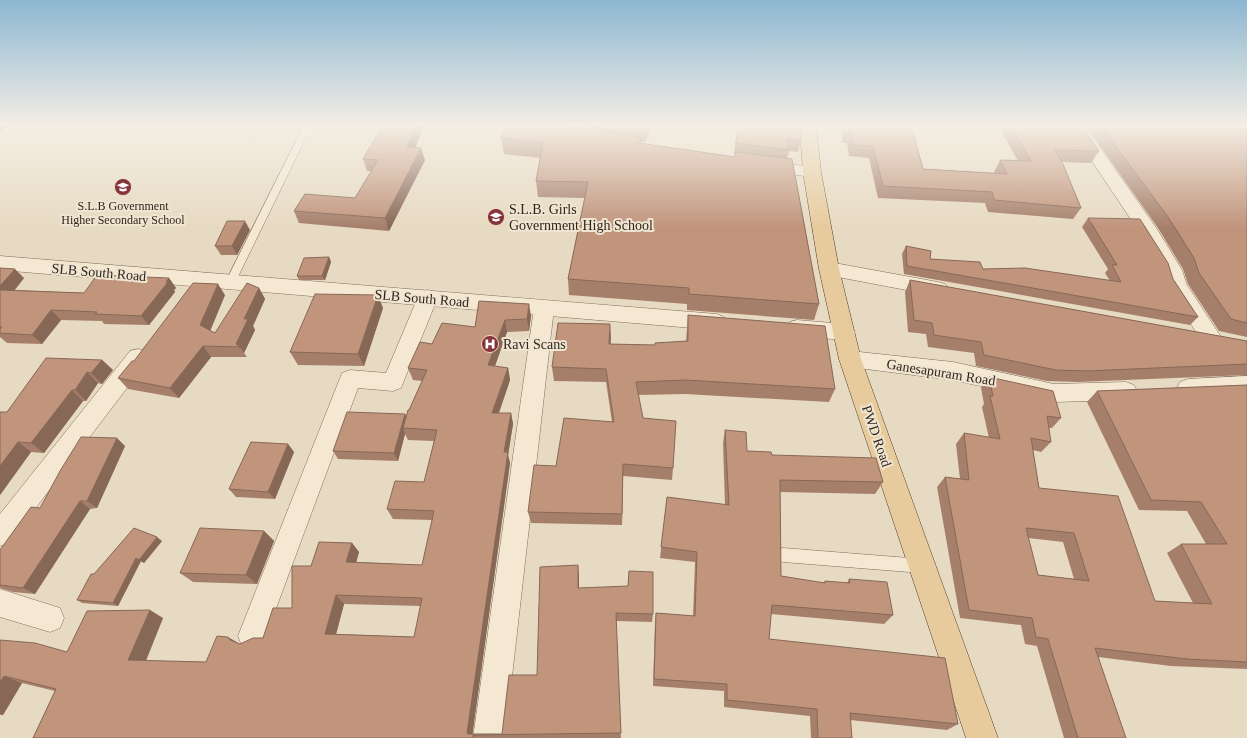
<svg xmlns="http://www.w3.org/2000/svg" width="1247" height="738" font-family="Georgia,serif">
  <rect width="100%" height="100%" fill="#e7dac2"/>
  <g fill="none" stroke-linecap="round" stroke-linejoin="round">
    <g stroke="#7f6c5b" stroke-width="1">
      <g id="service">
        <polygon points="304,125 312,125 235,283 234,286 226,286 225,283"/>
        <polygon points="783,548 922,559 927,561 929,566 927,571 922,573 783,562 778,560 776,555 778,550"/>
      </g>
    </g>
    <g stroke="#7f6c5b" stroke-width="1">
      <g id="minor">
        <polygon points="1068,125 1084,125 1157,229 1182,270 1187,285 1221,337 1217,343 1210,345 1203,343 1167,286 1162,270 1142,236"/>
        <polygon points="765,161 812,167 818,168 821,172 818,176 812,177 759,170 757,166 759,162"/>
        <polygon points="829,262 938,282 945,284 948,289 945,294 938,296 822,274 819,269 822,264"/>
        <polygon points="428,290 435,292 438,297 401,388 393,391 358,388 262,646 252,650 242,646 238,636 342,373 350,370 386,373 418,297 421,292"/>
        <polygon points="544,301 551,303 554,308 505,738 473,738 534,308 537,303"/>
        <polygon points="138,349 146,351 149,357 146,363 9,543 0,546 0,514 130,351"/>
        <polygon points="0,589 60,608 64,618 60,628 50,632 0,617"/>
      </g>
    </g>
    <g stroke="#7f6c5b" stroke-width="1">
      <g id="tertiary">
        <polygon points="0,256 717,314 724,317 727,322 724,327 717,330 0,270"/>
        <polygon points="797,320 844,324 851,326 855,332 851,338 844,340 797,336 790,334 787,328 790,322"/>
        <polygon points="850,351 953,362 1054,384 1126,382 1134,385 1137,391 1134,397 1126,400 1054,402 953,380 850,367 842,365 839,359 842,353"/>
        <polygon points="1247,376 1247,394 1188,397 1180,394 1177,388 1180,382 1188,379"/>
      </g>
    </g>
    <g stroke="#4d3b2f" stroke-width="1">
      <polygon id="primary" points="800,125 816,125 821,172 839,269 861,359 998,738 966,738 839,359 819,269 803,172"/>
    </g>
    <use href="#service" fill="#f4e8d3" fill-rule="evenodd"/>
    <use href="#minor" fill="#f4e8d3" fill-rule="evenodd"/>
    <use href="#tertiary" fill="#f4e8d3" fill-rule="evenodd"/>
    <use href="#primary" fill="#e7cb9d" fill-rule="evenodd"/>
  </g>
  <g fill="#a67f6b" fill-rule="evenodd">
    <polygon points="383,125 424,125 415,148 425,160 389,231 299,223 294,211 355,198 371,171 367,171 363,159"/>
    <polygon points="508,125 651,125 645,142 641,142 641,143 735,157 735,155 734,155 737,125 801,125 801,140 798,152 789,151 787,159 819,304 814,320 687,310 687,304 569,295 568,279 585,198 538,197 536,181 540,158 504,154 501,138"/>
    <polygon points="840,125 911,125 923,169 995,173 994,172 1000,160 1018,161 998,125 1081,125 1099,151 1091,163 1062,162 1081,208 1073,219 988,212 985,203 878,198 869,158 849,156 847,143 843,143"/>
    <polygon points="1085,125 1247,125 1247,337 1219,331 1188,284 1183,269 1158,228"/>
    <polygon points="1088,218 1173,279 1198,317 1190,325 904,274 902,254 906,246 930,259 983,269 1110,281 1105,273 1108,269 1082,227"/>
    <polygon points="250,230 237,255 221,255 215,246"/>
    <polygon points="329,257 331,262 325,280 299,280 297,276"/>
    <polygon points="0,268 24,278 15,290 84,293 169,278 176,288 174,290 175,292 149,325 104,324 102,321 61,320 42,344 7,343 0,337"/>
    <polygon points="910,280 1247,341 1247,375 1077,382 1047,381 976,366 974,353 928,347 926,334 908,332 905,292"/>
    <polygon points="259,288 265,299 253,326 255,330 244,353 247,357 211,357 179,398 128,389 118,378 134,361 225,295 210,331 215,333"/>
    <path d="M 479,301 L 531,316 L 529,331 L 507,332 L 495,366 L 508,368 L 510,380 L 499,413 L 511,413 L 513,424 L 508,455 L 510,463 L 472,734 L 502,734 L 537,675 L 579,574 L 579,588 L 653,614 L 652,622 L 616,621 L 621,738 L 33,738 L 55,691 L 22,683 L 3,715 L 0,715 L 0,640 L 67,652 L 163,618 L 146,661 L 206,662 L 238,643 L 240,644 L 263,638 L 292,608 L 311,566 L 352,543 L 359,552 L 356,562 L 422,565 L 432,520 L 393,519 L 387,509 L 424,482 L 434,441 L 408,440 L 405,434 L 398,461 L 338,459 L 333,451 L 405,414 L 406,416 L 409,410 L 422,381 L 413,380 L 408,368 L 432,344 L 475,327 ZM 344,604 L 421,606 L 414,637 L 336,634 Z"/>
    <polygon points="383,308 364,366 298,365 290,352"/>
    <polygon points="688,315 835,389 829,402 685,394 638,395 643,418 673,468 672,480 623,476 622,525 531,523 528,512 556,466 612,422 606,382 554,381 552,367 610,324 610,344 655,345 655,343 686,341 687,329"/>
    <polygon points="102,360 113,370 102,384 98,383 86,401 83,401 44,453 31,452 0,495 7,412"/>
    <path d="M 989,377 L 1061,418 L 1052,428 L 1049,428 L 1051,442 L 1041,452 L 1033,450 L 1039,488 L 1155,601 L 1193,603 L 1167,553 L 1181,544 L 1206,544 L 1187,511 L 1139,510 L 1087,402 L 1097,391 L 1247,385 L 1247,669 L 1171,666 L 1098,657 L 1126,738 L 1064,738 L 1037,646 L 1025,644 L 1021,625 L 960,618 L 937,487 L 945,477 L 960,479 L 956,444 L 964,433 L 989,438 L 982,407 L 984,404 L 981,388 ZM 1028,538 L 1063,542 L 1074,579 L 1038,575 Z"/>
    <polygon points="725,430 747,451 772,455 883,482 875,494 780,492 781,576 823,583 825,581 847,583 849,579 893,615 884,624 771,614 769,639 958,724 947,730 850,720 852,738 811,738 810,716 724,707 724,691 653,686 655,622 656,613 693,616 695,562 660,558 667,497 725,505 723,443"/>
    <polygon points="288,444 294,452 275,499 236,497 229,489"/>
    <polygon points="125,446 97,508 90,509 35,594 13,592 0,588 0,550"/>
    <polygon points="264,531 274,541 257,584 193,582 180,573"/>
    <polygon points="162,541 144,563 141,561 118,606 82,603 77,600 94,574"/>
  </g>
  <g fill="#876857">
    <polygon points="0,125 9,125 0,134"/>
    <polygon points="416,125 424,125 411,159 407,147"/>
    <polygon points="649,125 651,125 645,142 645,135"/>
    <polygon points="421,148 425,160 389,231 385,218"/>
    <polygon points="245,221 250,230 237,255 232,246"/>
    <polygon points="329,257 331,262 325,280 322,276"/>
    <polygon points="15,269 24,278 7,299 0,292 0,286"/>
    <polygon points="169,278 176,288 174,290 175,292 149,325 141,316"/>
    <polygon points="218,284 225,295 208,336 200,325"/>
    <polygon points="259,288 265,299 253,326 255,330 244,353 240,347 236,344 244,319"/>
    <polygon points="378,295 383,308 364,366 358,354"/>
    <polygon points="529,304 531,316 529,331 527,319"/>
    <polygon points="51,310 61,320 42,344 32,335"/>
    <polygon points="505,320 507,332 491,377 488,365"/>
    <polygon points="610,324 611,337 610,358 609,344"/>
    <polygon points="203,346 211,357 179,398 170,388"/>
    <polygon points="102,360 113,370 102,384 91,373"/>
    <polygon points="508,368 510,380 495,424 492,413"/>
    <polygon points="87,372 98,383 86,401 75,390"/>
    <polygon points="72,390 83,401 44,453 31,443"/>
    <polygon points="511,413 513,424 508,455 510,463 472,738 467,733 504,452"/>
    <polygon points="405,414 409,423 403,428 405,434 398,461 394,453"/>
    <polygon points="117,438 125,446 97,508 87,501"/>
    <polygon points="18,442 31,452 0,495 0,466"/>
    <polygon points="288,444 294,452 275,499 268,492"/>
    <polygon points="623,464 623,476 622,525 622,514"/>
    <polygon points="80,501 90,509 35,594 23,588"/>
    <polygon points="264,531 274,541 257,584 246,575"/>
    <polygon points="157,537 162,541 144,563 139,560"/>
    <polygon points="352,543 359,552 354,571 346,562"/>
    <polygon points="136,558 141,561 118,606 113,603"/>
    <polygon points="578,565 579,574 579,597 578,588"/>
    <polygon points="336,595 344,604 334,642 325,634"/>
    <polygon points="150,610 163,618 143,667 128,660"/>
    <polygon points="228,637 240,644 230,640"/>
    <polygon points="4,676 22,683 3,715 0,714 0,682"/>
  </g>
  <g fill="#c1947c" stroke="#876857" fill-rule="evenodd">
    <polygon points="383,125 416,125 407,147 421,148 385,218 294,211 305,194 355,198 378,160 363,159"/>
    <polygon points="508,125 560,125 641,138 639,143 735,157 735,152 792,159 819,304 689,294 689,288 568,279 588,182 536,181 543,143 501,138"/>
    <polygon points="584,125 649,125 645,135"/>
    <polygon points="738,125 801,125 801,140 787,139 789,150 736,143"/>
    <polygon points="845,125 911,125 923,169 1007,174 1000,160 1031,161 1011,125 1081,125 1099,151 1055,150 1063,164 1081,208 994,200 992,192 883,186 873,146 853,145 851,131 846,131"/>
    <polygon points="1100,125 1247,125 1247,323 1231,319 1199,273 1194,258 1168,217"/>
    <polygon points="1088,218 1140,219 1168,263 1173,279 1198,317 907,266 906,246 931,251 930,259 980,262 983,269 1025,268 1121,282 1112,265 1117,265"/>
    <polygon points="227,221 245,221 232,246 215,246"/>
    <polygon points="329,257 322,276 297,276 304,258"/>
    <polygon points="0,268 15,269 0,286"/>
    <polygon points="97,275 169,278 166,282 168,282 141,316 95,314 97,312 51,310 32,335 0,333 0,329 2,327 0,327 0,290 84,293"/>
    <polygon points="910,280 1247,341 1247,364 1087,371 1056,370 984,355 981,342 934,335 932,323 914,320"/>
    <polygon points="193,283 218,284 200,325 215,333 247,283 259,288 244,319 248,319 236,344 240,347 203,346 170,388 118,378 132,361 134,361"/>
    <polygon points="315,294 378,295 358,354 290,352"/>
    <path d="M 479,301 L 529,304 L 527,319 L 505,320 L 488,365 L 508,368 L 492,413 L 511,413 L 504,452 L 508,452 L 467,733 L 468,734 L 502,734 L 509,675 L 537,675 L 540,567 L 578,565 L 578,588 L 628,586 L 629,571 L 653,572 L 653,614 L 616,613 L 621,733 L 473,735 L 473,738 L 33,738 L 56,689 L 4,676 L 0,682 L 0,640 L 35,643 L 67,652 L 87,611 L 150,610 L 128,660 L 206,662 L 217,636 L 228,637 L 230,640 L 240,644 L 253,638 L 263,638 L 273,608 L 292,608 L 292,566 L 311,566 L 319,542 L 352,543 L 346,562 L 422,565 L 434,511 L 387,509 L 395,481 L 424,482 L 437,430 L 403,428 L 408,410 L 409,410 L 427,370 L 408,368 L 420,342 L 432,344 L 442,323 L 475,327 ZM 336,595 L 422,598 L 414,637 L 325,634 Z"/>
    <polygon points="688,315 825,326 835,389 686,380 636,382 643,418 676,421 673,468 623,464 622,514 528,512 534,465 556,466 564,418 614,422 606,369 552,367 558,323 610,324 609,344 655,345 655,343 688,341"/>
    <polygon points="46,358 102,360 91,373 87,372 75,390 72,390 31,443 18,442 0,466 0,412 7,412"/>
    <path d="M 989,377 L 1053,391 L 1061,418 L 1047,416 L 1051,442 L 1031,438 L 1039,488 L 1118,496 L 1155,601 L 1212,604 L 1181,544 L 1227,544 L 1201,502 L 1151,500 L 1097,391 L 1247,385 L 1247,662 L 1187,659 L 1095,648 L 1126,738 L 1078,738 L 1048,639 L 1036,637 L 1032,618 L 969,610 L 945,477 L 969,480 L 964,433 L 1000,439 L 990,396 L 993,396 ZM 1026,528 L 1074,533 L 1089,581 L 1038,575 Z"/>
    <polygon points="347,412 405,414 394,453 333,451"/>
    <polygon points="725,430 746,432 747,451 771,452 772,455 876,458 883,482 780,480 781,576 825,583 825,581 850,583 849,579 887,582 893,615 772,605 769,639 945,658 958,724 850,713 852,738 818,738 817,709 727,700 727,684 654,679 656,613 695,616 697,552 661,547 667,497 729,505"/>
    <polygon points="81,437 117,438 87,501 80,501 23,588 0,585 0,550 31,507 40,508 60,471"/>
    <polygon points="251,442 288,444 268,492 229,489"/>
    <polygon points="134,528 157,537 139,560 136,558 113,603 77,600 91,574 94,574"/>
    <polygon points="200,528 264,531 246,575 180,573"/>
  </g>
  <linearGradient id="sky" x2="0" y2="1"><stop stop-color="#8cb7d2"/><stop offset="0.55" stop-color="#f4eee4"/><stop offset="1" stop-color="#f4eee4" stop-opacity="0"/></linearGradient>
  <rect width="1247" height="228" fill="url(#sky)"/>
  <defs>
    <g id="school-disc" transform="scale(0.9)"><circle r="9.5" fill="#863339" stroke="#f0e5d0"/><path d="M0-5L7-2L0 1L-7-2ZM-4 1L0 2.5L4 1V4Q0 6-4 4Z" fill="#fff"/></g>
    <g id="hospital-disc" transform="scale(0.9)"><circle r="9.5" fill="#863339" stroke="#f0e5d0"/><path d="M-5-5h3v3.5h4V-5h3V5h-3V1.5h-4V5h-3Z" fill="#fff"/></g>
  </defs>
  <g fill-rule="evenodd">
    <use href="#school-disc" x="123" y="187"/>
    <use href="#school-disc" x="496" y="217"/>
    <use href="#hospital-disc" x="490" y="344"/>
  </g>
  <g text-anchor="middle" stroke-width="4" stroke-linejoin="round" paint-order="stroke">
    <g font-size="12" fill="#30251e" stroke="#f0e5d0">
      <text x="123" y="210">S.L.B Government<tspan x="123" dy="14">Higher Secondary School</tspan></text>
    </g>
    <g font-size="14" fill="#30251e" stroke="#f0e5d0" text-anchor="start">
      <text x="509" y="214">S.L.B. Girls<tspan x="509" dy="16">Government High School</tspan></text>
      <text x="503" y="349">Ravi Scans</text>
    </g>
    <g font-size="14" fill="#30251e" stroke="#f0e5d0">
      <text transform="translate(99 272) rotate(5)" y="5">SLB South Road</text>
      <text transform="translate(422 298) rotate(5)" y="5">SLB South Road</text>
      <text transform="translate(941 372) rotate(9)" y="5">Ganesapuram Road</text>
      <text transform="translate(877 436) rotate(71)" y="5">PWD Road</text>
    </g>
  </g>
</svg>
